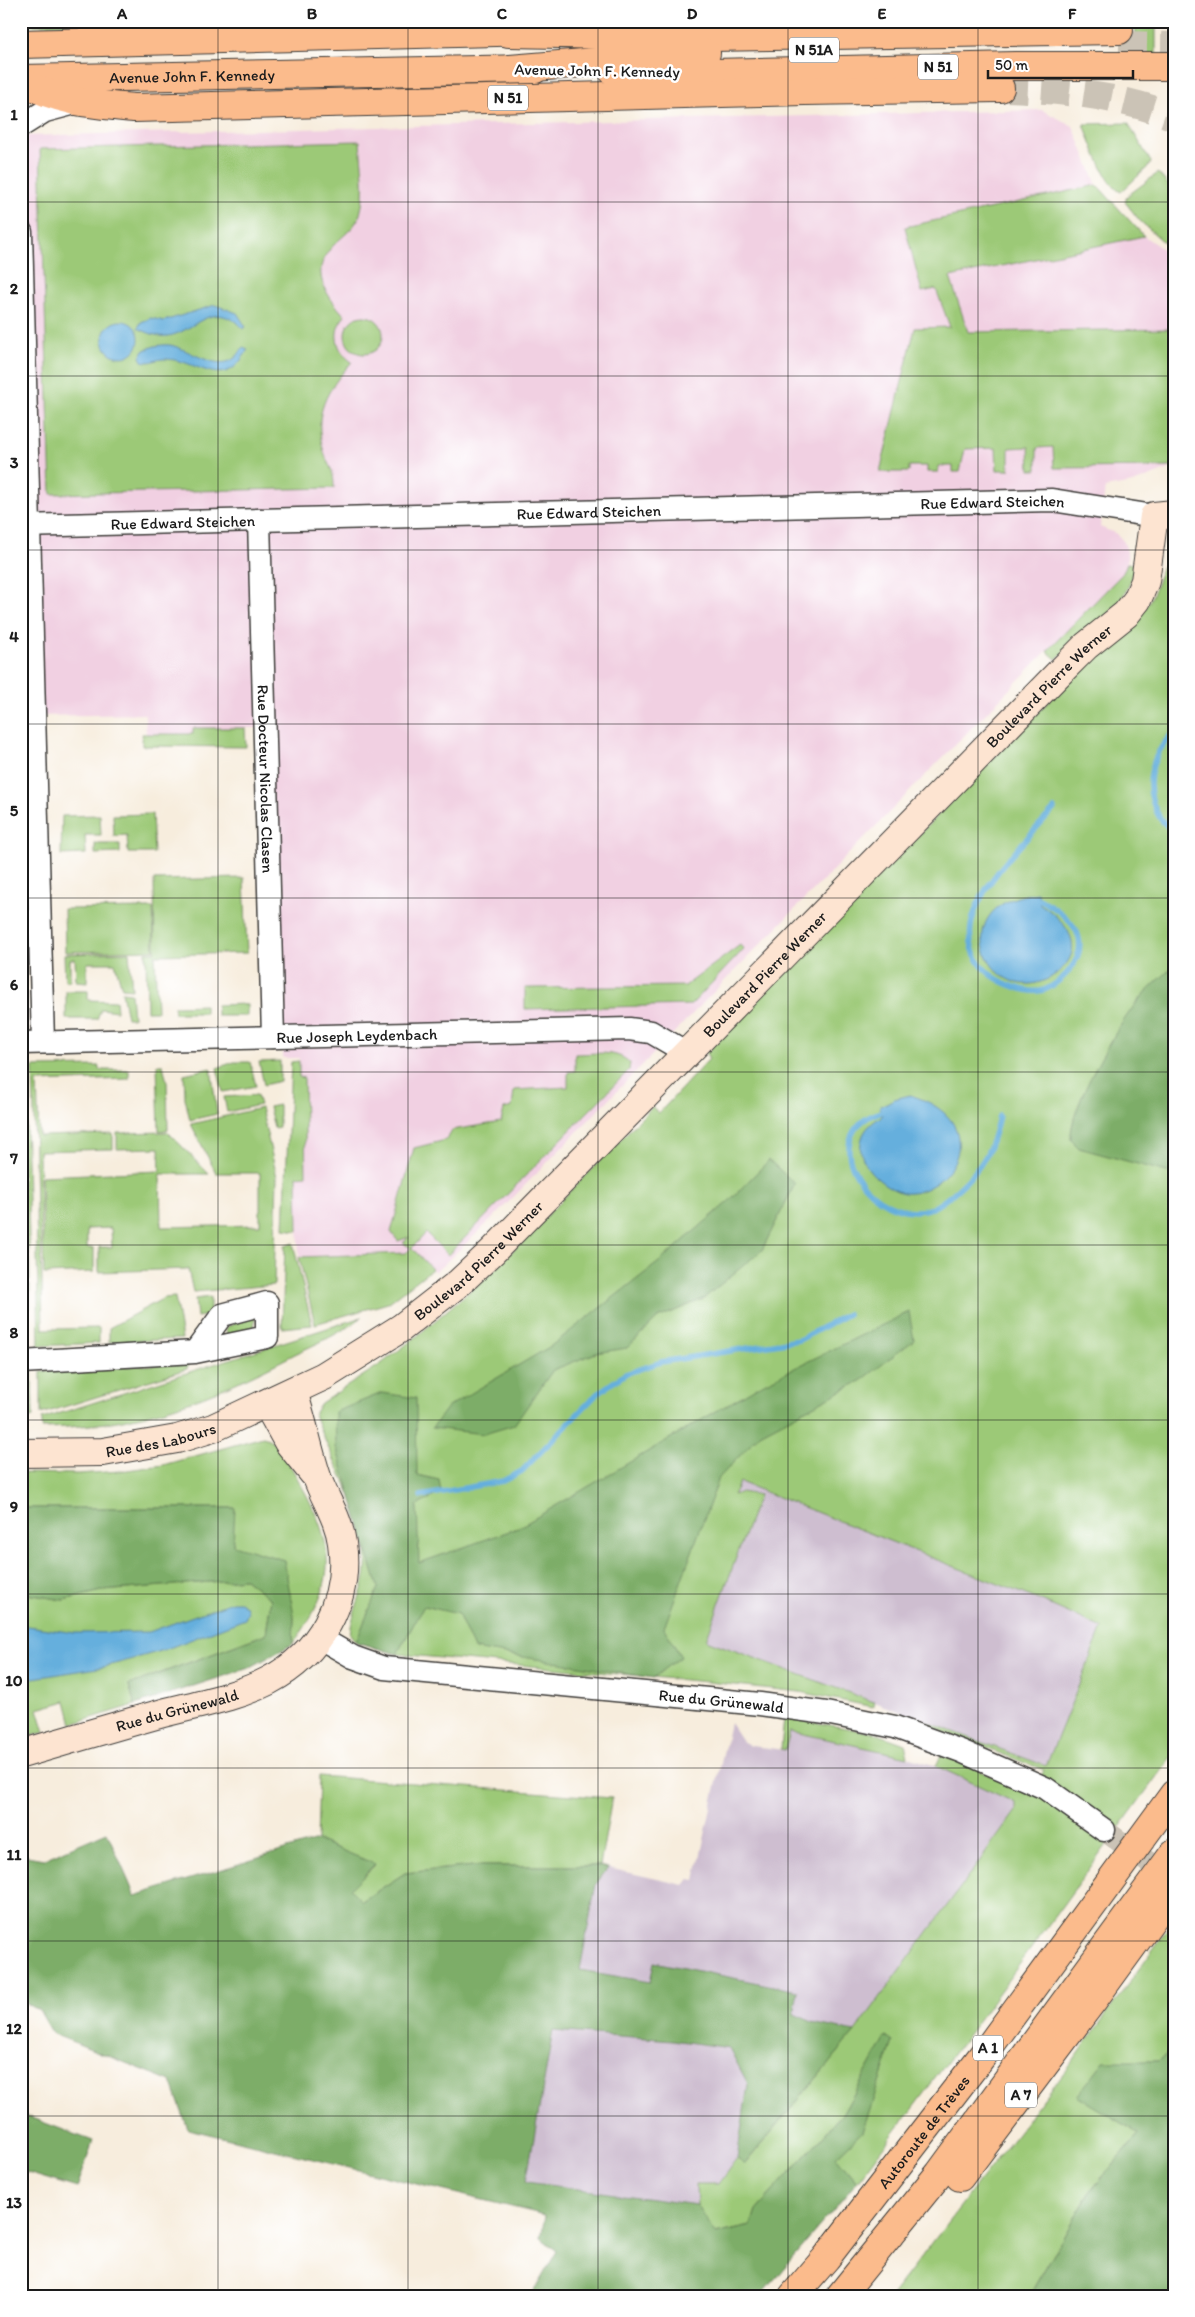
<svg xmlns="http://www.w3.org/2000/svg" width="1195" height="2317" font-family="Itim,sans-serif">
  <rect width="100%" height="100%" fill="#fff"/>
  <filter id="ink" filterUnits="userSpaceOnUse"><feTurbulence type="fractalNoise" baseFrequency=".02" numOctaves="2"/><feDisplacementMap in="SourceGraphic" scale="10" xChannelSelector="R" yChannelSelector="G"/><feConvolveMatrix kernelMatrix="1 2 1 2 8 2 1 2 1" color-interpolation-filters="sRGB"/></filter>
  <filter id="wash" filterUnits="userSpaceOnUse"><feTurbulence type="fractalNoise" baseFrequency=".0096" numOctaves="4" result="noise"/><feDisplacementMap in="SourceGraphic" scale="20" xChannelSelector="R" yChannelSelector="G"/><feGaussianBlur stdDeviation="1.12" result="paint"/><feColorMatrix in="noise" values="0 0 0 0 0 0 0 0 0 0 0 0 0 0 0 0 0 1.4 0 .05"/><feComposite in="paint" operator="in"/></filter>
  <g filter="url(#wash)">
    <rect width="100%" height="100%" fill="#f7eddd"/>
    <polygon fill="#f1d0e2" points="1042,110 1073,126 1097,185 1144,236 1174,257 1174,467 1133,483 1105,488 1100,527 1117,534 1124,542 1127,552 1127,563 1123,573 492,1219 443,1265 435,1272 411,1248 406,1253 299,1257 297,1176 306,1175 304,1078 299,1077 299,1058 283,1058 284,1037 265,728 193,728 193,734 146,734 145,714 35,716 35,727 21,727 21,136"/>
    <g fill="#cebed0">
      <polygon points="740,1482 1039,1600 1103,1628 1046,1766 706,1640 759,1495 741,1492 732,1495"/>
      <polygon points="730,1723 742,1741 751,1746 785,1750 789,1731 908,1757 936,1766 1017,1803 1016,1811 855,2032 817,2024 794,2014 798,1991 654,1963 650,1982 580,1970 596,1884 608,1868 684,1885 689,1879 695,1880"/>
      <polygon points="553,2031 673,2040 729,2048 748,2084 737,2158 718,2184 696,2184 697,2205 526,2183"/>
    </g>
    <g fill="#9cc977" stroke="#5c724a">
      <polygon points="21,21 138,21 21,26"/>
      <polygon points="1136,21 1156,21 1156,55 1135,54"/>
      <path d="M 1128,123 L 1151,162 L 1150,165 L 1121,192 C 1106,186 1090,140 1084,124 Z"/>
      <path d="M 360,141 C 361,164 367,191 360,214 C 355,229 343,235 333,246 C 308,271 326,295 345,316 C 331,331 336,351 352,362 C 327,390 312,413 324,452 C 329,469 334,467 334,488 L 51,494 L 40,149 Z"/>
      <polygon points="1158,173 1174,191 1174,251 1140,221 1125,202 1127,196"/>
      <polygon points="1097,185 1144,236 950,277 968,332 1174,329 1174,467 1054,468 1053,447 1037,448 1037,470 1030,470 1029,447 1009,448 1009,470 997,470 996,448 965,449 960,472 953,472 953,466 938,466 938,472 927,472 927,466 909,466 909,472 880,472 915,328 950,327 936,289 922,292 905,227"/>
      <circle cx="364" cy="335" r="19"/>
      <path d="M 1174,549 L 1174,1753 L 967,2036 L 857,2182 L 835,2157 L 862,2132 L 886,2038 L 842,2115 L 756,2210 L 751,2226 L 715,2234 L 697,2205 L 696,2184 L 718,2184 L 737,2158 L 745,2164 L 855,2032 L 1016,1811 L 1016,1803 L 936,1766 L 941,1755 L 958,1760 L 1023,1791 L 1041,1776 L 1044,1770 L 927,1726 L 927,1722 L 1046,1766 L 1102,1628 L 1039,1600 L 740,1482 L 733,1495 L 741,1492 L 759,1495 L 706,1640 L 874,1702 L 873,1707 L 800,1692 L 707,1682 L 397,1654 L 356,1642 L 350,1634 C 352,1612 364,1591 366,1570 C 370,1515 332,1464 314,1414 L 321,1403 L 381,1364 L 416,1337 L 493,1271 L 652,1107 L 659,1113 L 709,1059 L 706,1053 L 1094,655 C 1118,639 1141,621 1153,594 C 1160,580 1162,560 1174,549 Z"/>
      <path d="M 1127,563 L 1134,564 C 1131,607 1086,632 1056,659 L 1047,651 L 1123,573 Z"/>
      <polygon points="193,728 245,728 246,747 142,746 142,734 193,734"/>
      <polygon points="152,814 154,853 128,853 127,835 114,836 113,815"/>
      <polygon points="100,815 101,835 85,835 86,854 61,855 62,816"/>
      <polygon points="95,844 120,844 120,853 95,854"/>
      <polygon points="244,878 247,953 155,955 157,1011 147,1011 146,952 155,952 154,880"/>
      <polygon points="153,908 154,950 65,952 64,909"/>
      <polygon points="740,945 744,949 691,1005 525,1009 525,988 685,986"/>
      <polygon points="129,952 132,989 122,988 115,963 87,963 87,982 76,981 75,959 70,959 70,981 65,981 64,954"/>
      <polygon points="66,991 88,991 88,1000 116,1001 117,1011 101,1009 97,1019 66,1019"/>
      <polygon points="122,992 131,993 133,1018 127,1018"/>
      <polygon points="247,1004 247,1016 217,1016 217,1005"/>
      <polygon points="205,1005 205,1013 175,1013 174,1006"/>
      <path d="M 575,1054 C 593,1054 617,1049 630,1063 L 629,1070 L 448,1255 L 426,1233 L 412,1248 L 432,1269 L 388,1303 L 315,1324 L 299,1257 L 406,1253 L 411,1248 L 403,1243 L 409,1237 L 398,1241 L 391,1232 L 414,1148 L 446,1140 L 452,1130 L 501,1122 L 504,1109 L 512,1107 L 514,1090 L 568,1087 L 568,1072 L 575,1071 Z"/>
      <polygon points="280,1061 280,1081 264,1085 259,1062"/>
      <polygon points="299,1061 299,1077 304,1078 306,1175 297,1176 298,1231 284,1229 291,1062"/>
      <polygon points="234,1062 250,1062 256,1086 223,1092 217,1068"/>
      <polygon points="157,1065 163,1065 167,1082 168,1130 159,1131"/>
      <polygon points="99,1066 99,1070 129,1070 129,1079 37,1082 39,1136 113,1134 113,1149 39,1151 43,1329 99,1328 99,1343 39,1346 33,1067"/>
      <polygon points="211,1068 217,1114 190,1120 185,1098 184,1074"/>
      <polygon points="257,1095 260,1105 227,1112 224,1097"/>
      <polygon points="279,1105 279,1127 274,1128 269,1107"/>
      <polygon points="261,1108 277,1177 274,1285 193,1292 188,1269 99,1272 99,1247 112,1247 111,1228 87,1229 87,1248 94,1248 94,1272 44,1274 41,1176 160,1171 159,1148 117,1149 117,1133 168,1132 209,1174 160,1174 161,1227 260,1225 260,1173 216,1173 191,1124"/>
      <polygon points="21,1115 26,1115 30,1281 21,1282 21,1273 25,1273"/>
      <polygon points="293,1243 312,1325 282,1328 285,1246"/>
      <polygon points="30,1285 30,1309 21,1309 21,1287"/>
      <polygon points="175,1297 182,1339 109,1342 109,1328 164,1298"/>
      <polygon points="210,1297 210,1315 197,1317 195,1299"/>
      <polygon points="255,1316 254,1332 227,1336 226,1327"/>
      <path d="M 362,1317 C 342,1333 318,1343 295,1354 C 211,1398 139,1427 42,1428 L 42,1419 Z"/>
      <polygon points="21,1319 31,1347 21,1348"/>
      <polygon points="188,1363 187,1369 41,1414 41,1371"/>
      <polygon points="32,1371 33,1417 21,1421 21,1372"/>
      <path d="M 263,1437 C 281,1442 287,1460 296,1476 C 335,1543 341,1579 293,1644 L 294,1616 L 233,1545 L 234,1508 L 21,1508 L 21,1473 L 78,1474 L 120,1471 L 163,1465 Z"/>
      <polygon points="245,1579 271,1599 266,1634 129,1685 135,1705 72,1724 66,1701 38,1709 45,1732 21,1739 21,1593 63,1600 102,1591"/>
      <polygon points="784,1717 875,1733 905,1744 908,1757 790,1731 785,1750 781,1749"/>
      <polygon points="319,1776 612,1798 600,1866 474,1866 405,1873 362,1901 349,1889 375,1865 317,1840"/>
      <polygon points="1174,1920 1174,2044 1159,2061 1104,2062 1139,2134 1089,2193 1029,2296 891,2296 1072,2062"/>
    </g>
    <g fill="#7dad68" stroke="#4c6442">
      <path d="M 1174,966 L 1174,1174 L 1079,1148 L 1071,1140 C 1068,1109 1117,1026 1138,1001 C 1149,988 1162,977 1174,966 Z"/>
      <polygon points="769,1160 795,1184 762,1250 703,1299 658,1318 627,1348 596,1353 553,1370 514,1425 484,1434 432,1428 448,1407 551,1346 659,1262 729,1201"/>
      <polygon points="909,1312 914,1340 862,1380 760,1434 719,1478 664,1628 681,1657 653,1678 474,1649 458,1614 424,1606 397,1654 356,1642 378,1588 336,1447 335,1412 382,1393 416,1398 417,1475 439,1480 441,1492 417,1506 419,1563 518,1528 764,1383"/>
      <polygon points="21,1508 235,1508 233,1545 284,1560 294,1616 293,1644 249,1668 135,1705 129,1685 266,1634 271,1599 245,1579 102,1591 63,1600 21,1593"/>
      <polygon points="107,1832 135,1896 317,1840 375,1864 350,1889 362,1901 405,1873 474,1866 600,1866 608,1868 596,1884 580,1970 650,1982 654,1962 798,1991 794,2014 817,2024 855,2032 744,2165 737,2158 748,2084 729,2048 673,2040 553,2031 526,2182 697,2205 716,2234 751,2226 756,2210 842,2115 886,2037 893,2042 862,2132 836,2157 857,2182 760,2296 531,2296 557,2251 541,2238 545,2215 188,2129 171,2081 53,2034 39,2010 21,2001 21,1855 44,1859"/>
      <polygon points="1174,2044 1174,2296 1029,2296 1089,2193 1139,2134 1077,2096 1104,2061 1159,2061"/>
      <polygon points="21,2114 93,2141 77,2188 21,2171"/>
    </g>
    <g fill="#65afdd" stroke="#40667c">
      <path d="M 215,305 L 237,313 L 246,327 L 243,329 C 240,324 236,322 231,319 C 207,306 191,333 168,336 C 160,338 145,332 138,328 L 141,322 L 151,318 L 164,321 Z"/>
      <circle cx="121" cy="339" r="18"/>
      <path d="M 155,346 C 161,345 169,344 174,346 C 197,353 227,379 243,347 L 248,349 C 223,396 200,359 164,359 C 156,359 151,364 142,361 L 140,357 L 144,350 Z"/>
      <path d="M 1038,893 L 1040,904 C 1065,920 1089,948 1057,973 C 996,1020 935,904 1038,893 Z"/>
      <path d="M 910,1095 C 930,1101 955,1114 958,1138 C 960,1153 955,1164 945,1175 C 935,1186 915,1197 900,1192 C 880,1185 854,1162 862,1138 C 865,1128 873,1122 882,1116 L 879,1107 L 894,1099 Z"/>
      <polygon points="232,1602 240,1602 246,1606 248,1612 245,1619 161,1651 104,1667 21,1680 21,1625 75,1633 149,1632"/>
    </g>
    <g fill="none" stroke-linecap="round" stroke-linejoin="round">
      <g stroke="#65afdd" stroke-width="5.5">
        <path d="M 1174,732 C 1151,755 1141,787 1160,818 C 1163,823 1169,827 1174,832"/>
        <path d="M 1039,899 C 1069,915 1096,939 1068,972 C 1063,978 1052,987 1044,990 C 1035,993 1023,990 1015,987 C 982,976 962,950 974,914 C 987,876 1027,839 1054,809"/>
        <path d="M 880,1112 C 809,1137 874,1228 932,1208 C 941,1204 949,1197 957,1190 C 984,1166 991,1151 999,1116"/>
        <polyline points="421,1496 503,1481 522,1471 598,1393 625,1374 661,1362 799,1340 848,1314"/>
      </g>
    </g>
  </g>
  <g filter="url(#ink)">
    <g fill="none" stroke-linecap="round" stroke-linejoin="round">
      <polyline stroke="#cbc3b6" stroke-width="22" stroke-dasharray="22 11" stroke-linecap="butt" points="1104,1830 1174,1881"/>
      <g stroke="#cbc3b6" stroke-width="28" stroke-dasharray="28 14" stroke-linecap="butt">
        <polyline points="1119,45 1174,46"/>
        <path d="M 1000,88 C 1058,89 1119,95 1174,117"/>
      </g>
      <g stroke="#3d3b39" stroke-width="25">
        <g id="street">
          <polyline points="21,126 45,111 79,102"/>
          <polyline points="21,232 43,1042"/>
          <path id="s1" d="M 259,520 L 273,1037"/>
          <path id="s2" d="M 21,526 L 1052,500 L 1154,516"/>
          <path id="s3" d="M 21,1043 L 629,1029 L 651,1032 L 687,1053"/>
          <polyline points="21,1362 195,1352 267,1337 267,1303 222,1315 195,1352"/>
          <path id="s4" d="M 320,1638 L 353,1657 L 384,1668 L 760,1704 L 826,1713 L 895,1727 L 961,1751 L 1045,1788 L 1104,1830"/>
        </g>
      </g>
      <g stroke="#3d3b39" stroke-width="30">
        <g id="secondary">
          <polyline points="267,1404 288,1442 313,1473"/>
          <path id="s5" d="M 21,1453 L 103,1452 L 177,1439 L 213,1428 L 324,1376 L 401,1328 L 460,1282 L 493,1251 L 1058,674 L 1086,646 L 1126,614 L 1137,600 L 1145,581 L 1154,516 L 1174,514"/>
          <path id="s6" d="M 21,1754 C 69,1740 116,1726 163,1713 C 198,1704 237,1697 268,1681 C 320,1654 350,1601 342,1543 C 339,1520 326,1501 318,1480 C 308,1451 303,1421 293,1392"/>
        </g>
      </g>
      <g stroke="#3d3b39" stroke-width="30">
        <g id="primary">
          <polyline points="608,25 654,21"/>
          <polyline points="21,44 533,31"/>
          <polyline points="613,71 712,73 1015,66 1174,66"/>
          <path id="s7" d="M 21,79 L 535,69"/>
        </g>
      </g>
      <g stroke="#3d3b39" stroke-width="30">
        <g id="highway">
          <polyline points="509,33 711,37 1119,30"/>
          <polyline points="510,69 706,53"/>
          <path d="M 21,81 C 60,102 91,104 134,108 L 804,91 L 1000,88"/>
          <polyline points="960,2177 1094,1999 1174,1889"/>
          <path id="s8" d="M 793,2296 L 826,2258 L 986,2051 L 1174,1794"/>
          <polyline points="840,2296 939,2174 1174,1853"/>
        </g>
      </g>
      <use href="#street" stroke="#fff" stroke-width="22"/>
      <use href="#secondary" stroke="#fde4d1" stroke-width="28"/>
      <use href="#primary" stroke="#fbbb8c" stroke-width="28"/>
      <use href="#highway" stroke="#fbbb8c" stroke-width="28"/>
    </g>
  </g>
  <path fill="none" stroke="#1c1c1c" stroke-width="1" stroke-opacity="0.55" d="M 218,21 L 218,2296M 408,21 L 408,2296M 598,21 L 598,2296M 788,21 L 788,2296M 978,21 L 978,2296M 21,202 L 1174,202M 21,376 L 1174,376M 21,550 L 1174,550M 21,724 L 1174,724M 21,898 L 1174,898M 21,1072 L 1174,1072M 21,1245 L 1174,1245M 21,1420 L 1174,1420M 21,1594 L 1174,1594M 21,1768 L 1174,1768M 21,1941 L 1174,1941M 21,2116 L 1174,2116"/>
  <g text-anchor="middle" stroke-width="5" stroke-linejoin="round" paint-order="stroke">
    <g fill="#fff" stroke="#606060" stroke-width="1">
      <rect x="789" y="37.5" width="50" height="25" rx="4"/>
      <rect x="918" y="54.5" width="40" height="25" rx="4"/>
      <rect x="488" y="85.5" width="40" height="25" rx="4"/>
      <rect x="973" y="2035.5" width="30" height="25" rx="4"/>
      <rect x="1005" y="2082.5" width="32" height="25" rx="4"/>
    </g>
    <g font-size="15" font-weight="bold" fill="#1c1c1c">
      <text x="814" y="55">N 51A</text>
      <text x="938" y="72">N 51</text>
      <text x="508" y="103">N 51</text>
      <text x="988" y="2053">A 1</text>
      <text x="1021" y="2100">A 7</text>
    </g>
    <g font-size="16" fill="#1c1c1c" stroke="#fff">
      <text transform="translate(597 70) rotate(1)" y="6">Avenue John F. Kennedy</text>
      <text dy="6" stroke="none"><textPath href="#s7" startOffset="171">Avenue John F. Kennedy</textPath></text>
      <text dy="6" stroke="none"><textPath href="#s2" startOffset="972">Rue Edward Steichen</textPath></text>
      <text dy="6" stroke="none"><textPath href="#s2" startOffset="568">Rue Edward Steichen</textPath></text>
      <text dy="6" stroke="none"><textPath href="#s2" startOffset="162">Rue Edward Steichen</textPath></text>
      <text dy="6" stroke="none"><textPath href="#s5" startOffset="1321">Boulevard Pierre Werner</textPath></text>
      <text dy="6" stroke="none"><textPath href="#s1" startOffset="259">Rue Docteur Nicolas Clasen</textPath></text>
      <text dy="6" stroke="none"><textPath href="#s5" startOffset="916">Boulevard Pierre Werner</textPath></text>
      <text dy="6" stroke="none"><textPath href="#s3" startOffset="336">Rue Joseph Leydenbach</textPath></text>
      <text dy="6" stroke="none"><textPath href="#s5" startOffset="511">Boulevard Pierre Werner</textPath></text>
      <text dy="6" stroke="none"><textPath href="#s5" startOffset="141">Rue des Labours</textPath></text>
      <text dy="6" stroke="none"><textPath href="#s4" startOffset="410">Rue du Grünewald</textPath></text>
      <text dy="6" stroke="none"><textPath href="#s6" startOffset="162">Rue du Grünewald</textPath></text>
      <text dy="6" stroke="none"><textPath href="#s8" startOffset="210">Autoroute de Trèves</textPath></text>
    </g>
  </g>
  <rect width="1195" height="2317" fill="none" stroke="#fff" stroke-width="55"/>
  <path d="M988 70v8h145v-8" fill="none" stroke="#1c1c1c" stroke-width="2.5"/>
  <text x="995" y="70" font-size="15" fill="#1c1c1c" stroke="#ffffff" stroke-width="4" paint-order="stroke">50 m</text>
  <rect x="28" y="28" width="1140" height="2262" fill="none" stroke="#1c1c1c" stroke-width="2"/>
  <g font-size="16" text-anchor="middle" font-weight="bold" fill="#1c1c1c">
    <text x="122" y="19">A</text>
    <text x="312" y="19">B</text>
    <text x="502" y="19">C</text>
    <text x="692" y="19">D</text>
    <text x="882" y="19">E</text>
    <text x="1072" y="19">F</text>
    <text x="14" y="120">1</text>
    <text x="14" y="294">2</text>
    <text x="14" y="468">3</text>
    <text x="14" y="642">4</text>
    <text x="14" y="816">5</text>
    <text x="14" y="990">6</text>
    <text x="14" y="1164">7</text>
    <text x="14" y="1338">8</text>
    <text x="14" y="1512">9</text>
    <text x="14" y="1686">10</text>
    <text x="14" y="1860">11</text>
    <text x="14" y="2034">12</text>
    <text x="14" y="2208">13</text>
  </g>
</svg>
